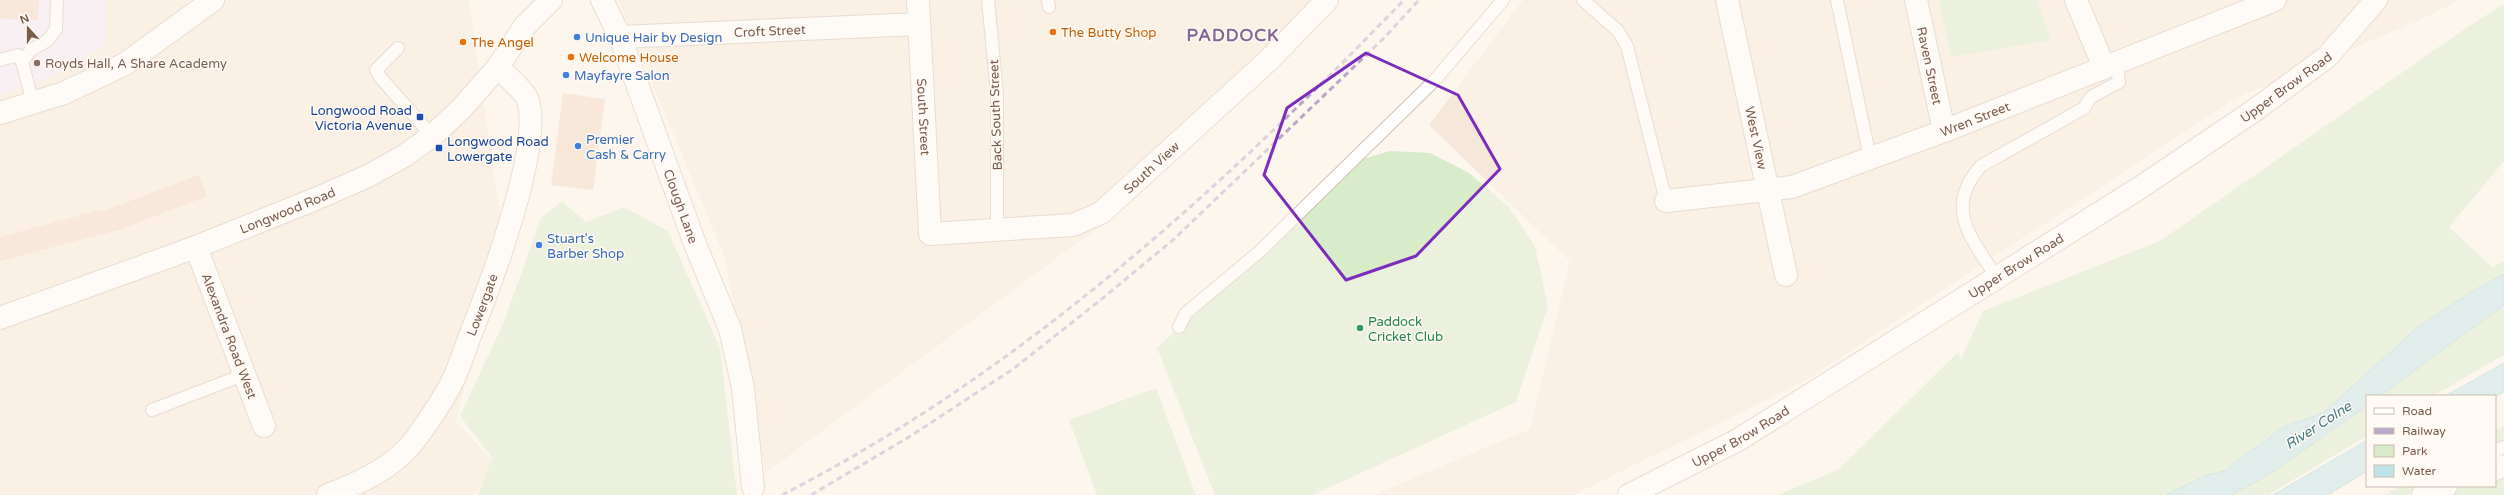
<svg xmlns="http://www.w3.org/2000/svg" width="2504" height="495" font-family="'Varela Round',sans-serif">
  <rect width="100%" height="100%" fill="#fdf6ec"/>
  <g fill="#f5e8da">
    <polygon points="0,0 469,0 502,230 456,422 499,467 473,495 0,495"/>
    <polygon points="618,0 1326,0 1103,224 765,473 725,258"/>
    <polygon points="1523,0 2459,0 2429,16 2236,98 1806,380 1574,495 1374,495 1530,429 1570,261 1429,125"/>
  </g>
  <polygon fill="#f3e8fa" points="0,0 106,0 106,46 42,81 0,94"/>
  <g fill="#d8ecc9">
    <polygon points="1939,0 2037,0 2051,40 1951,57"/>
    <polygon points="2504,4 2504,161 2449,227 2492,267 2504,261 2504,355 2433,396 2367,396 2367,436 2268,495 1777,495 1838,470 1958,352 1961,359 1983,311 2160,241 2466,28"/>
    <polygon points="1390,151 1430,153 1469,173 1509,207 1535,246 1548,307 1516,402 1313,495 1215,495 1157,348 1362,159"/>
    <polygon points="562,201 586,222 624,207 668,231 720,348 737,495 478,495 492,458 460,416 503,324 541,218"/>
    <polygon points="1156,388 1196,495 1097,495 1069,420"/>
    <polygon points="2504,426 2504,495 2385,495 2400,486 2495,486 2495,431"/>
  </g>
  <g fill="#bfe3e8" stroke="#a5d3da">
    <polygon points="2504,274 2504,305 2380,396 2367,396 2367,406 2268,475 2232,495 2166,495 2207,475 2224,471 2285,426 2323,413 2418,327 2478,288"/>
    <polygon points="2504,363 2504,392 2495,397 2445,396"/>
    <polygon points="2367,440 2367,471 2328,495 2273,495"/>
  </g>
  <g fill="#f3d5c3">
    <polygon points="0,0 39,0 38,20 0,19"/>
    <polygon points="563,93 605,99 593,190 551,185"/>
    <polygon points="199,175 207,196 122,229 0,261 0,237 100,210 101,212"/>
  </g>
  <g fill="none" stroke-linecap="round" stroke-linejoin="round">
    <g stroke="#d1beb0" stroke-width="14">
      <g id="service">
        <polyline points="988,0 997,93 997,229"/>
        <polyline points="1048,0 1049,7"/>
        <polyline points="1583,0 1618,31 1627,46 1666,201"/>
        <polyline points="1837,0 1870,158"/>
        <polyline points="398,48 376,70 380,77 432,136"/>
        <polyline points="0,60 18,55 22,62 33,103"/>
        <polyline points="22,62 31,50 48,40 56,29 57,0"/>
        <path d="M 1997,278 C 1972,239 1943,208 1981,166 L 2084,108 L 2091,97 L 2119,82 L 2117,62"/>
        <polyline points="1179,327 1186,313 1259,252 1434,81 1503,0"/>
        <polyline points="152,410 243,375"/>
        <polyline points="2495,451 2504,447"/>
      </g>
    </g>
    <g stroke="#d1beb0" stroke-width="24">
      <g id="minor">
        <path id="s1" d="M 602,0 L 620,37 L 695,244 L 730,329 L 743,388 L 753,487"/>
        <path id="s2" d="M 918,0 L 930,234 L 1073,225 L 1101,213 L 1269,60 L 1327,0"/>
        <path id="s3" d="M 1727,0 L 1786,275"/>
        <path id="s4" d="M 1916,0 L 1944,131"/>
        <polyline points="2076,0 2104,67"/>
        <path id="s5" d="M 620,37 L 919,24"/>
        <polyline points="0,113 64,93 125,64 213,0"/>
        <path id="s6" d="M 1666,201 L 1792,187 L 1944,131 L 2275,0"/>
        <path id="s7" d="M 196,247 L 264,426"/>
        <polyline points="2495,469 2504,466"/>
        <path id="s8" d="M 1629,495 L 1738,440 L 2141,187 L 2252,112 L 2327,57 L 2376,0"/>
        <polyline points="2423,495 2446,486"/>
      </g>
    </g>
    <g stroke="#d1beb0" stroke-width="24">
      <g id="tertiary">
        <path id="s9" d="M 0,318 L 196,247 L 318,198 L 368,176 L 404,156 L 432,136 L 461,109 L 498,67 L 524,27 L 551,0"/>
        <path id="s10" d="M 328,495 C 360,483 393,468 414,441 C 428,422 443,401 453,380 C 462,361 467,342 475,323 C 493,278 542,145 528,101 C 526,92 505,75 498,67"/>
      </g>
    </g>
    <use href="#service" stroke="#fff" stroke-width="12"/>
    <use href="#minor" stroke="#fff" stroke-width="22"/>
    <use href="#tertiary" stroke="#fff" stroke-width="22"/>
    <g stroke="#b9a8c9" stroke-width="3" stroke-dasharray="6 4" stroke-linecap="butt">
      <path d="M 782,495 C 1020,373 1220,190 1404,0"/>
      <polyline points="811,495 909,437 1013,369 1098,302 1173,240 1383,39 1419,0"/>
    </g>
  </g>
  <path d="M0 0H2504V495H0ZM 1366,53 L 1458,95 L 1500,169 L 1416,256 L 1346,280 L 1264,175 L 1287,108 Z" fill="#fdf6ec" fill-opacity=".55" fill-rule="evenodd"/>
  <path fill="none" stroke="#7b2cbf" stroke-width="3" stroke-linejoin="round" d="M 1366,53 L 1458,95 L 1500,169 L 1416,256 L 1346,280 L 1264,175 L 1287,108 Z"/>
  <g fill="#e8710a" stroke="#fffaf3" stroke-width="1.5">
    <circle cx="1053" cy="32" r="4"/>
    <circle cx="463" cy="42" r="4"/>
    <circle cx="571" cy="57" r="4"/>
  </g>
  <g fill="#3f7fe0" stroke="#fffaf3" stroke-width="1.5">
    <circle cx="577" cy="37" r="4"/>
    <circle cx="566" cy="75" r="4"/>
    <circle cx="578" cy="146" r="4"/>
    <circle cx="539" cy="245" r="4"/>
  </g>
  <circle fill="#8d6e63" stroke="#fffaf3" stroke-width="1.5" cx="37" cy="63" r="4"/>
  <g fill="#1a4fb4" stroke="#fffaf3" stroke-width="1.5">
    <rect x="416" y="113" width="8" height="8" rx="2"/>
    <rect x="435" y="144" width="8" height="8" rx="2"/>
  </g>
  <circle fill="#2e9e5b" stroke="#fffaf3" stroke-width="1.5" cx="1360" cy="328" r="4"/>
  <g text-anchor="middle" stroke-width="3" stroke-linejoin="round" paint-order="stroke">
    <g font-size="13" fill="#7a5c4d" stroke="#fffaf3">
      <text dy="5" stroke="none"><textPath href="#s5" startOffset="150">Croft Street</textPath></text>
      <text dy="5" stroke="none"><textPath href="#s4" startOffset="67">Raven Street</textPath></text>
      <text dy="5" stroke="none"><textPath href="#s8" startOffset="774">Upper Brow Road</textPath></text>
      <text transform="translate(995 115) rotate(-92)" y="5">Back South Street</text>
      <text dy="5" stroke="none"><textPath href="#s2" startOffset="117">South Street</textPath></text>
      <text dy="5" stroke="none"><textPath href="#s6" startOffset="322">Wren Street</textPath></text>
      <text dy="5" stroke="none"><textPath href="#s3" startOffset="141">West View</textPath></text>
      <text dy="5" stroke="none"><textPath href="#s2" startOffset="476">South View</textPath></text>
      <text dy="5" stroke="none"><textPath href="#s1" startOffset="221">Clough Lane</textPath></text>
      <text dy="5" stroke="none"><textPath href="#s9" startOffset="307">Longwood Road</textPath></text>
      <text dy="5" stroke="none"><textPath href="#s8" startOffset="450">Upper Brow Road</textPath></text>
      <text dy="5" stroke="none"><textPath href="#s10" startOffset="256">Lowergate</textPath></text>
      <text dy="5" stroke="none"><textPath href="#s7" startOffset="95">Alexandra Road West</textPath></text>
      <text dy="5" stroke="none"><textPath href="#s8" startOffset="126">Upper Brow Road</textPath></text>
    </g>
    <g font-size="13" fill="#c56008" stroke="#fffaf3" text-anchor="start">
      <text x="1061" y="37">The Butty Shop</text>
      <text x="471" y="47">The Angel</text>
      <text x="579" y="62">Welcome House</text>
    </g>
    <g font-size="13" fill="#366cbe" stroke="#fffaf3" text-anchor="start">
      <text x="585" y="42">Unique Hair by Design</text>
      <text x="574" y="80">Mayfayre Salon</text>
      <text x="586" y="144">Premier<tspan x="586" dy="15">Cash &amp; Carry</tspan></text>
      <text x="547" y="243">Stuart's<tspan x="547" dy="15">Barber Shop</tspan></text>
    </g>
    <g font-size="13" fill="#785e54" stroke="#fffaf3" text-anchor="start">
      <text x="45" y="68">Royds Hall, A Share Academy</text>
    </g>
    <g font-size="13" fill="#164399" stroke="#fffaf3" text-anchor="end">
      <text x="412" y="115">Longwood Road<tspan x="412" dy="15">Victoria Avenue</tspan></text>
      <text x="447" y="146" text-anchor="start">Longwood Road<tspan x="447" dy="15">Lowergate</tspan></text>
    </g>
    <g font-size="13" fill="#27864d" stroke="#fffaf3" text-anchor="start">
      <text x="1368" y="326">Paddock<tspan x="1368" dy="15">Cricket Club</tspan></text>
    </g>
    <g font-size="14" font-style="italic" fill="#437c86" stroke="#fffaf3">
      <text transform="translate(2318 425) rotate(-33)" y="5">River Colne</text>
    </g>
    <g font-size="17" font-weight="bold" letter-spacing="1" fill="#846695" stroke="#fffaf3">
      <text x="1233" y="41">PADDOCK</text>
    </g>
  </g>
  <rect x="2366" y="395" width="130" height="92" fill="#fffaf3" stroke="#cabbb1"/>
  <rect x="2374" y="408" width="20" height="6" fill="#ffffff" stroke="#cabbb1"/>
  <text x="2402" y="415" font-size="12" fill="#7a5c4d">Road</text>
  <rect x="2374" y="428" width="20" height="6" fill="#b9a8c9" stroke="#cabbb1"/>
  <text x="2402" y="435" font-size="12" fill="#7a5c4d">Railway</text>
  <rect x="2374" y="445" width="20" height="12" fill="#d8ecc9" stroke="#cabbb1"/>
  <text x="2402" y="455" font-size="12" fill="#7a5c4d">Park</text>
  <rect x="2374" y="465" width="20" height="12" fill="#bfe3e8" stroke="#cabbb1"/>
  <text x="2402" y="475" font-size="12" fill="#7a5c4d">Water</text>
  <g transform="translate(28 28) rotate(339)" stroke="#fffaf3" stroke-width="3" paint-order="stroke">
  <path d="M0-3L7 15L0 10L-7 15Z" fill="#7a5c4d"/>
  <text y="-6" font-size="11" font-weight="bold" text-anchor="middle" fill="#7a5c4d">N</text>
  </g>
</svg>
